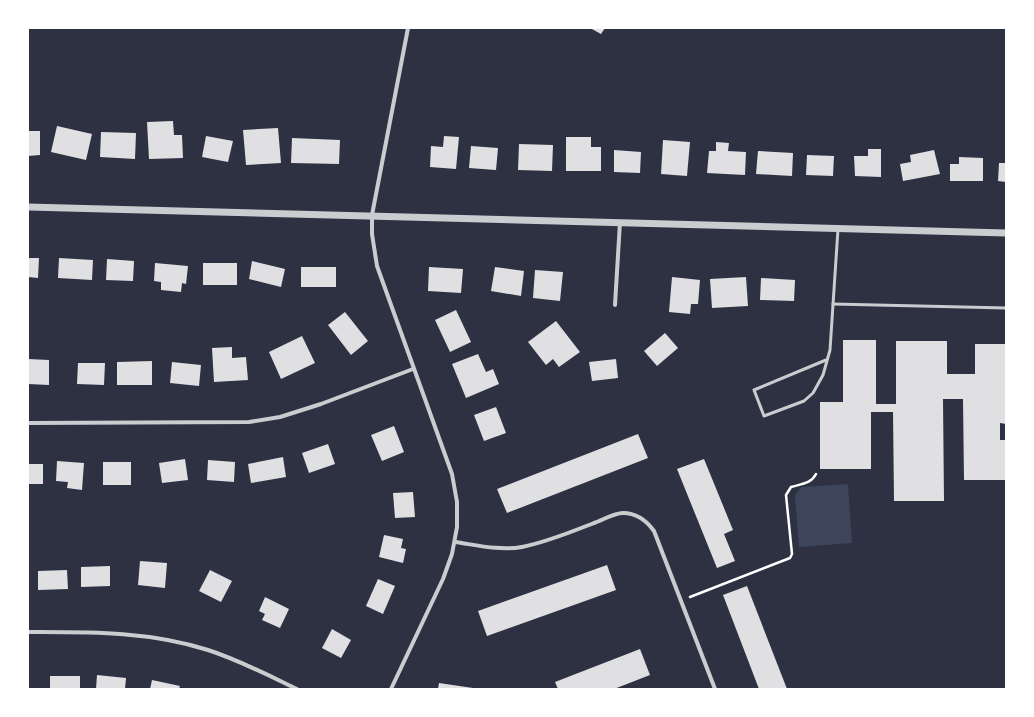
<svg xmlns="http://www.w3.org/2000/svg" width="1034" height="717" font-family="Montserrat,sans-serif">
  <rect width="100%" height="100%" fill="#2d3142"/>
  <polygon fill="#3c4559" points="848,484 852,543 799,547 795,495 802,487"/>
  <g fill="#e0e0e3">
    <polygon points="590,28 605,28 601,34"/>
    <polygon points="173,121 174,135 182,135 183,158 149,159 147,122"/>
    <polygon points="57,126 92,134 86,160 51,152"/>
    <polygon points="278,128 281,163 246,165 243,130"/>
    <polygon points="28,131 40,131 40,155 28,156"/>
    <polygon points="101,132 136,133 135,159 100,157"/>
    <polygon points="206,136 233,141 228,162 202,157"/>
    <polygon points="444,136 459,137 456,169 430,167 431,146 443,147"/>
    <polygon points="566,137 591,137 591,147 601,147 601,171 566,171"/>
    <polygon points="292,138 340,140 339,164 291,163"/>
    <polygon points="663,140 690,142 687,176 661,174"/>
    <polygon points="716,142 729,143 728,151 746,152 745,175 707,173 709,151 716,151"/>
    <polygon points="519,144 553,145 552,171 518,170"/>
    <polygon points="471,146 498,148 496,170 469,168"/>
    <polygon points="868,149 881,149 881,177 855,176 854,156 868,156"/>
    <polygon points="614,150 641,152 640,173 614,172"/>
    <polygon points="934,150 940,174 903,181 900,164 911,162 910,155"/>
    <polygon points="758,151 793,153 792,176 756,174"/>
    <polygon points="807,155 834,156 833,176 806,175"/>
    <polygon points="959,157 983,158 983,181 950,181 950,164 959,164"/>
    <polygon points="999,163 1006,163 1006,182 998,181"/>
    <polygon points="28,258 39,258 38,278 28,277"/>
    <polygon points="59,258 93,260 92,280 58,278"/>
    <polygon points="107,259 134,261 133,281 106,280"/>
    <polygon points="252,261 285,269 281,287 249,279"/>
    <polygon points="155,263 188,266 186,284 182,283 181,292 161,290 161,282 154,281"/>
    <rect x="203" y="263" width="34" height="22"/>
    <rect x="301" y="267" width="35" height="20"/>
    <polygon points="429,267 463,269 461,293 428,291"/>
    <polygon points="495,267 524,271 521,296 491,291"/>
    <polygon points="535,270 563,272 560,301 533,298"/>
    <polygon points="672,277 700,280 698,304 691,304 690,314 669,312"/>
    <polygon points="746,277 748,306 712,308 710,279"/>
    <polygon points="761,278 795,280 794,301 760,300"/>
    <polygon points="456,310 471,342 450,352 435,320"/>
    <polygon points="345,312 368,341 351,355 328,325"/>
    <polygon points="556,321 580,352 559,367 553,359 546,365 528,342"/>
    <polygon points="665,333 678,348 657,366 644,351"/>
    <polygon points="302,336 315,363 281,379 269,352"/>
    <polygon points="843,340 876,340 876,404 896,404 896,341 947,341 947,374 975,374 975,344 1006,344 1006,424 1000,423 1000,440 1006,440 1006,480 964,480 963,399 943,399 944,501 894,501 893,412 871,412 871,469 820,469 820,402 843,402"/>
    <polygon points="232,347 232,358 246,357 248,380 214,382 212,348"/>
    <polygon points="478,354 486,372 493,369 499,384 466,398 452,364"/>
    <polygon points="28,359 49,360 49,385 28,384"/>
    <polygon points="616,359 618,378 592,381 589,362"/>
    <polygon points="152,361 152,385 117,385 117,362"/>
    <polygon points="172,362 201,365 199,386 170,383"/>
    <polygon points="78,363 105,363 104,385 77,384"/>
    <polygon points="496,407 506,433 484,441 474,415"/>
    <polygon points="394,426 404,452 382,461 371,435"/>
    <polygon points="638,434 648,458 507,513 497,489"/>
    <polygon points="328,444 335,464 309,473 302,453"/>
    <polygon points="283,457 286,477 251,483 248,464"/>
    <polygon points="185,459 188,480 162,483 159,463"/>
    <polygon points="704,459 733,530 724,534 735,561 717,568 677,469"/>
    <polygon points="208,460 235,462 234,482 207,480"/>
    <polygon points="57,461 84,463 82,490 67,488 68,482 56,481"/>
    <rect x="103" y="462" width="28" height="23"/>
    <rect x="28" y="464" width="15" height="20"/>
    <polygon points="413,492 415,517 395,518 393,493"/>
    <polygon points="384,535 403,539 401,548 406,549 403,563 379,557"/>
    <polygon points="140,561 167,563 165,588 138,585"/>
    <polygon points="607,565 616,590 487,636 478,611"/>
    <polygon points="110,566 110,586 81,587 81,567"/>
    <polygon points="67,570 68,589 38,590 38,571"/>
    <polygon points="210,570 232,581 221,602 199,591"/>
    <polygon points="378,579 395,586 383,614 366,606"/>
    <polygon points="747,586 787,689 759,689 723,595"/>
    <polygon points="265,597 289,609 280,628 262,620 265,614 259,611"/>
    <polygon points="332,629 351,640 341,658 322,648"/>
    <polygon points="640,649 650,675 614,689 558,689 555,682"/>
    <polygon points="97,675 126,678 125,689 96,689"/>
    <rect x="50" y="676" width="30" height="13"/>
    <polygon points="152,680 180,686 179,689 150,689"/>
    <polygon points="439,683 473,688 473,689 438,689"/>
  </g>
  <g fill="none" stroke-linecap="round" stroke-linejoin="round">
    <path stroke="#fff" stroke-width="2.5" d="M 690,597 L 790,558 L 792,554 L 786,495 L 791,487 C 801,484 811,484 816,474"/>
    <g stroke="#caccd0" stroke-width="3">
      <polyline points="833,304 1006,308"/>
      <polyline points="826,360 754,390 764,416 804,401 813,393 823,375 830,350 838,229"/>
    </g>
    <g stroke="#caccd0" stroke-width="4">
      <polyline points="615,305 620,222"/>
      <polyline points="28,423 249,422 280,417 321,404 413,369"/>
      <path d="M 455,542 C 476,545 500,551 522,547 C 547,542 571,532 594,523 C 603,520 614,513 623,513 C 637,513 646,520 654,531 L 715,689"/>
      <path d="M 28,632 C 89,632 149,631 208,650 C 239,660 268,675 297,689"/>
      <polyline points="391,689 443,579 452,554 457,527 457,502 452,474 377,266 372,234 372,215 408,28"/>
    </g>
    <polyline stroke="#caccd0" stroke-width="7" points="28,207 1006,233"/>
  </g>
  <rect width="1034" height="717" fill="none" stroke="#ffffff" stroke-width="58"/>
</svg>
